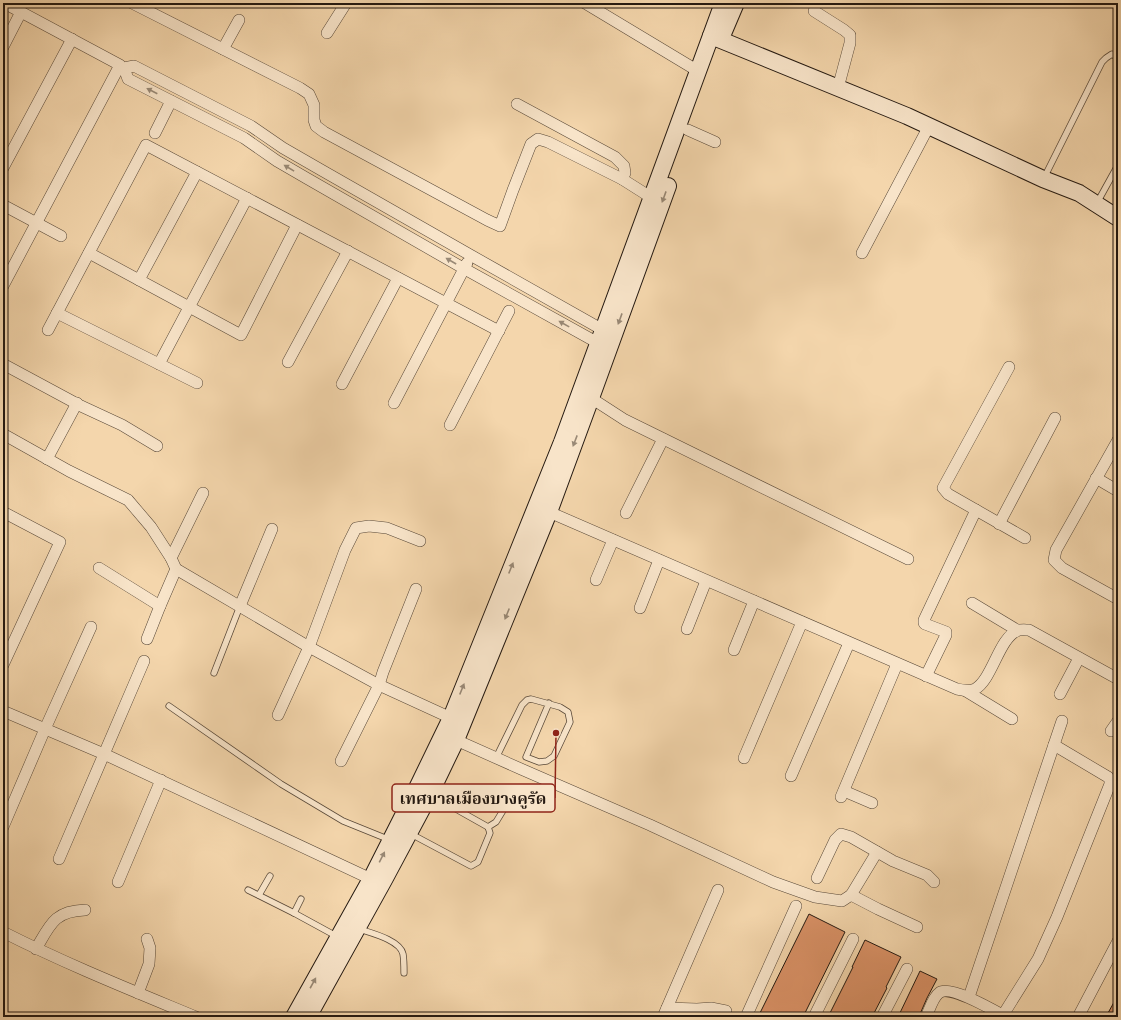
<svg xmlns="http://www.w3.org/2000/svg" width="1121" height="1020" font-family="'IM FELL DW Pica','Noto Serif Thai',serif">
  <rect width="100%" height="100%" fill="#f4d6ac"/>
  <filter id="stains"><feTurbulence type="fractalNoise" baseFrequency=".005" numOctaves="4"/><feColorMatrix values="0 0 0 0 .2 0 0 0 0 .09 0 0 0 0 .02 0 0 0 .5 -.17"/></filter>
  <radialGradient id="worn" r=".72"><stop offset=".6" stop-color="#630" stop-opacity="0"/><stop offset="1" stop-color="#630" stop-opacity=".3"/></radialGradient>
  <g fill="#d99166" stroke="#241911">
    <polygon points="809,914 845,932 803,1017 758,1017"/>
    <polygon points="865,940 901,957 886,987 887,988 872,1017 828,1017 853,967 852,967"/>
    <polygon points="920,971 937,979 927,998 920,1014 918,1017 898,1017"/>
    <polygon points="1118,995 1118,1017 1117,1017 1108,1013"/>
  </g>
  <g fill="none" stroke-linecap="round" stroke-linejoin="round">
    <g stroke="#584838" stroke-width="7">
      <g id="lane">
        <polyline points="1044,178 1102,62 1106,58 1112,54 1118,58"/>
        <polyline points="1097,203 1118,165"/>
        <polyline points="214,673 240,606"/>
        <polyline points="169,706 281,784 343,821 390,840"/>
        <polyline points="496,758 522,705 527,700 531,699 560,707 568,712 570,722 554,756 547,761 539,762 526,757 549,703"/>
        <polyline points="488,827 496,822 510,799"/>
        <polyline points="411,834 471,866 478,862 490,833 488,827 456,809"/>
        <polyline points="248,890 294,913 338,937"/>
        <polyline points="259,895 270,876"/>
        <polyline points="294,913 301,899"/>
        <path d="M 359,929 C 371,933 400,940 403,954 C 404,960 404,967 404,973"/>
      </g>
    </g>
    <g stroke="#584838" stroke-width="12">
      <g id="street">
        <polyline points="132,3 300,88 309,94 314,105 314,120 316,126 324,132 487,220 500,226 513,190 531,144 538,139 548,142 622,179 652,198"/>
        <polyline points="585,3 698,71"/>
        <polyline points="814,11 844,30 850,35 850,43 838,88"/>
        <polyline points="327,33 346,3"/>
        <polyline points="3,47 21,12"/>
        <polyline points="223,49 239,20"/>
        <polyline points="517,104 615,157 624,166 625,173 622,179"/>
        <polyline points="688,130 715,142"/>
        <polyline points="155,133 171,101"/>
        <polyline points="3,168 72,39"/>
        <polyline points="3,205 61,236"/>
        <polyline points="89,253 241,335 297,225"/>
        <polyline points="862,253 929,126"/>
        <polyline points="139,280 197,172"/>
        <polyline points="3,286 120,65 4,3"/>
        <polyline points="57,313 197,383"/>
        <polyline points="48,330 146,145 499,331"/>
        <polyline points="598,343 463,268 308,179 277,161 244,138 128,79 124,68 134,66 251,126 283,148 323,171 472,256 603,330"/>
        <polyline points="288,362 348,251"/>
        <polyline points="3,364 81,406 122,425 157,446"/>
        <polyline points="159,364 247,198"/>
        <polyline points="1009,367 943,488 948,494 1025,538"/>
        <polyline points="342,384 398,278"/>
        <polyline points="591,398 625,420 908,559"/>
        <polyline points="394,403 467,263"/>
        <polyline points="450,425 509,311"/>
        <polyline points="3,434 69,471 128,500 151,527 171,558 176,569 309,647 379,685 451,718"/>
        <polyline points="1118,440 1056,550 1054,560 1062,568 1118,599"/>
        <polyline points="47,459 77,403"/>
        <polyline points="1096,478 1118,491"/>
        <polyline points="3,512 60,542 3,665"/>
        <path d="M 549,512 L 957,689 C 962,690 970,692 975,689 C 992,680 999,638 1017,631 C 1020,629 1026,630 1029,630 L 1118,679"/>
        <polyline points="626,513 663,439"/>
        <polyline points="999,524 1055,418"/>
        <polyline points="171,558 203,493"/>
        <polyline points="99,568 160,606"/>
        <polyline points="596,580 613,540"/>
        <polyline points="972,603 1017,630"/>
        <polyline points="240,606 272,529"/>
        <polyline points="640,608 659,560"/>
        <polyline points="687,629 706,581"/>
        <polyline points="147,639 160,606 176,569"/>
        <polyline points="734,650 754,601"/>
        <polyline points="926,676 946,635 946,632 925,624 924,623 924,620 976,510"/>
        <polyline points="966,691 1012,719"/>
        <polyline points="1060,694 1079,658"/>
        <polyline points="3,711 104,754 371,879"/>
        <polyline points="278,715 309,647 345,550 356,528 369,526 387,528 420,541"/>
        <polyline points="1111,731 1118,721"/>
        <polyline points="456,740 521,769 650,825 773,882 815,897 842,901 851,895 877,852"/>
        <polyline points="744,758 802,622"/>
        <polyline points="341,761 379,685 383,672 416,589"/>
        <polyline points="791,776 849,643"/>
        <polyline points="844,791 872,803"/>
        <polyline points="841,797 897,664"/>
        <polyline points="3,827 45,729 91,627"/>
        <polyline points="59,859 144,661"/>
        <polyline points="817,878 835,840 841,834 851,837 893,861 927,875 934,882"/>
        <polyline points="118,882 161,780"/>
        <polyline points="851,895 878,909 917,927"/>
        <path d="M 3,932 C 66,964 131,990 196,1017"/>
        <path d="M 36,949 C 50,925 54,911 85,910"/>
        <polyline points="138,993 149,964 150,948 147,939"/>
        <polyline points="969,997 1062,721"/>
        <polyline points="667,1008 697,1009 711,1008 726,1011"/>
        <polyline points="1003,1015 1038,959 1057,917 1110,784 1110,780 1108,777 1054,745"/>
        <polyline points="663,1017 718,890"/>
        <polyline points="746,1017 796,906"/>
        <polyline points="814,1017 853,939"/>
        <polyline points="882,1017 907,969"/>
        <path d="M 926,1017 C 929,1011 933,997 939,993 C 949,984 995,1011 1006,1017"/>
        <polyline points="1078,1017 1118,941"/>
      </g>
    </g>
    <g stroke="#241911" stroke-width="18">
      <g id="secondary">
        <polyline points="711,36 907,116 1043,179 1079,193 1118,218"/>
        <polyline points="722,36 736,3"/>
        <polyline points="294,1017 371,879 419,784 451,718 562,442 723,3"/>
        <polyline points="308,1017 384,880 431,792 456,740 549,512 591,398 668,186"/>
      </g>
    </g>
    <use href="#lane" stroke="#f8e4c9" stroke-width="5.5"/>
    <use href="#street" stroke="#f8e4c9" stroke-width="11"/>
    <use href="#secondary" stroke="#f8e4c9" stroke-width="16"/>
  </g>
  <defs><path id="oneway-solid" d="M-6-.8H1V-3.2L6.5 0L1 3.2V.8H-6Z"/></defs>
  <g fill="#998976">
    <use href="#oneway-solid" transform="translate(152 91) rotate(-153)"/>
    <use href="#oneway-solid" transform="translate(289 168) rotate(-149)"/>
    <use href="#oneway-solid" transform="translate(664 197) rotate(110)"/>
    <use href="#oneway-solid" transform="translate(451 261) rotate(-150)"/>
    <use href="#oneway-solid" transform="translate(620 319) rotate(110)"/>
    <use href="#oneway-solid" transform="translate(564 324) rotate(-151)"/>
    <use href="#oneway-solid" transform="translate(575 441) rotate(111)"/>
    <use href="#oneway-solid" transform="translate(511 568) rotate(-68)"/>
    <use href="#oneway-solid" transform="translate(507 614) rotate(112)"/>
    <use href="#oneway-solid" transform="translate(462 689) rotate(-68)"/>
    <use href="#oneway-solid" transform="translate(382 857) rotate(-63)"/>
    <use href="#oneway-solid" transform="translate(313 983) rotate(-61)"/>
  </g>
  <path fill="none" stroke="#8f2418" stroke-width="1.5" d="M556 733L555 798"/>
  <circle fill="#8f2418" stroke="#f8e4c9" stroke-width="1.5" cx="556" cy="733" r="4"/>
  <rect fill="#f8e4c9" stroke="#8f2418" stroke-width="1.5" x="392" y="784" width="163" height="28" rx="4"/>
  <g font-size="16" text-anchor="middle" font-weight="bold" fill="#241911">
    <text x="473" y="804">เทศบาลเมืองบางคูรัด</text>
  </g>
  <rect width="1121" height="1020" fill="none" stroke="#f4d6ac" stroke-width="16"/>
  <rect x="4" y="4" width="1113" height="1012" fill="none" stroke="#241911" stroke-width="2"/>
  <rect x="8" y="8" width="1105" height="1004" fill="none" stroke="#241911"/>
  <rect width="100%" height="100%" filter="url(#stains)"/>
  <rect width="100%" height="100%" fill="url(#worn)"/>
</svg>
